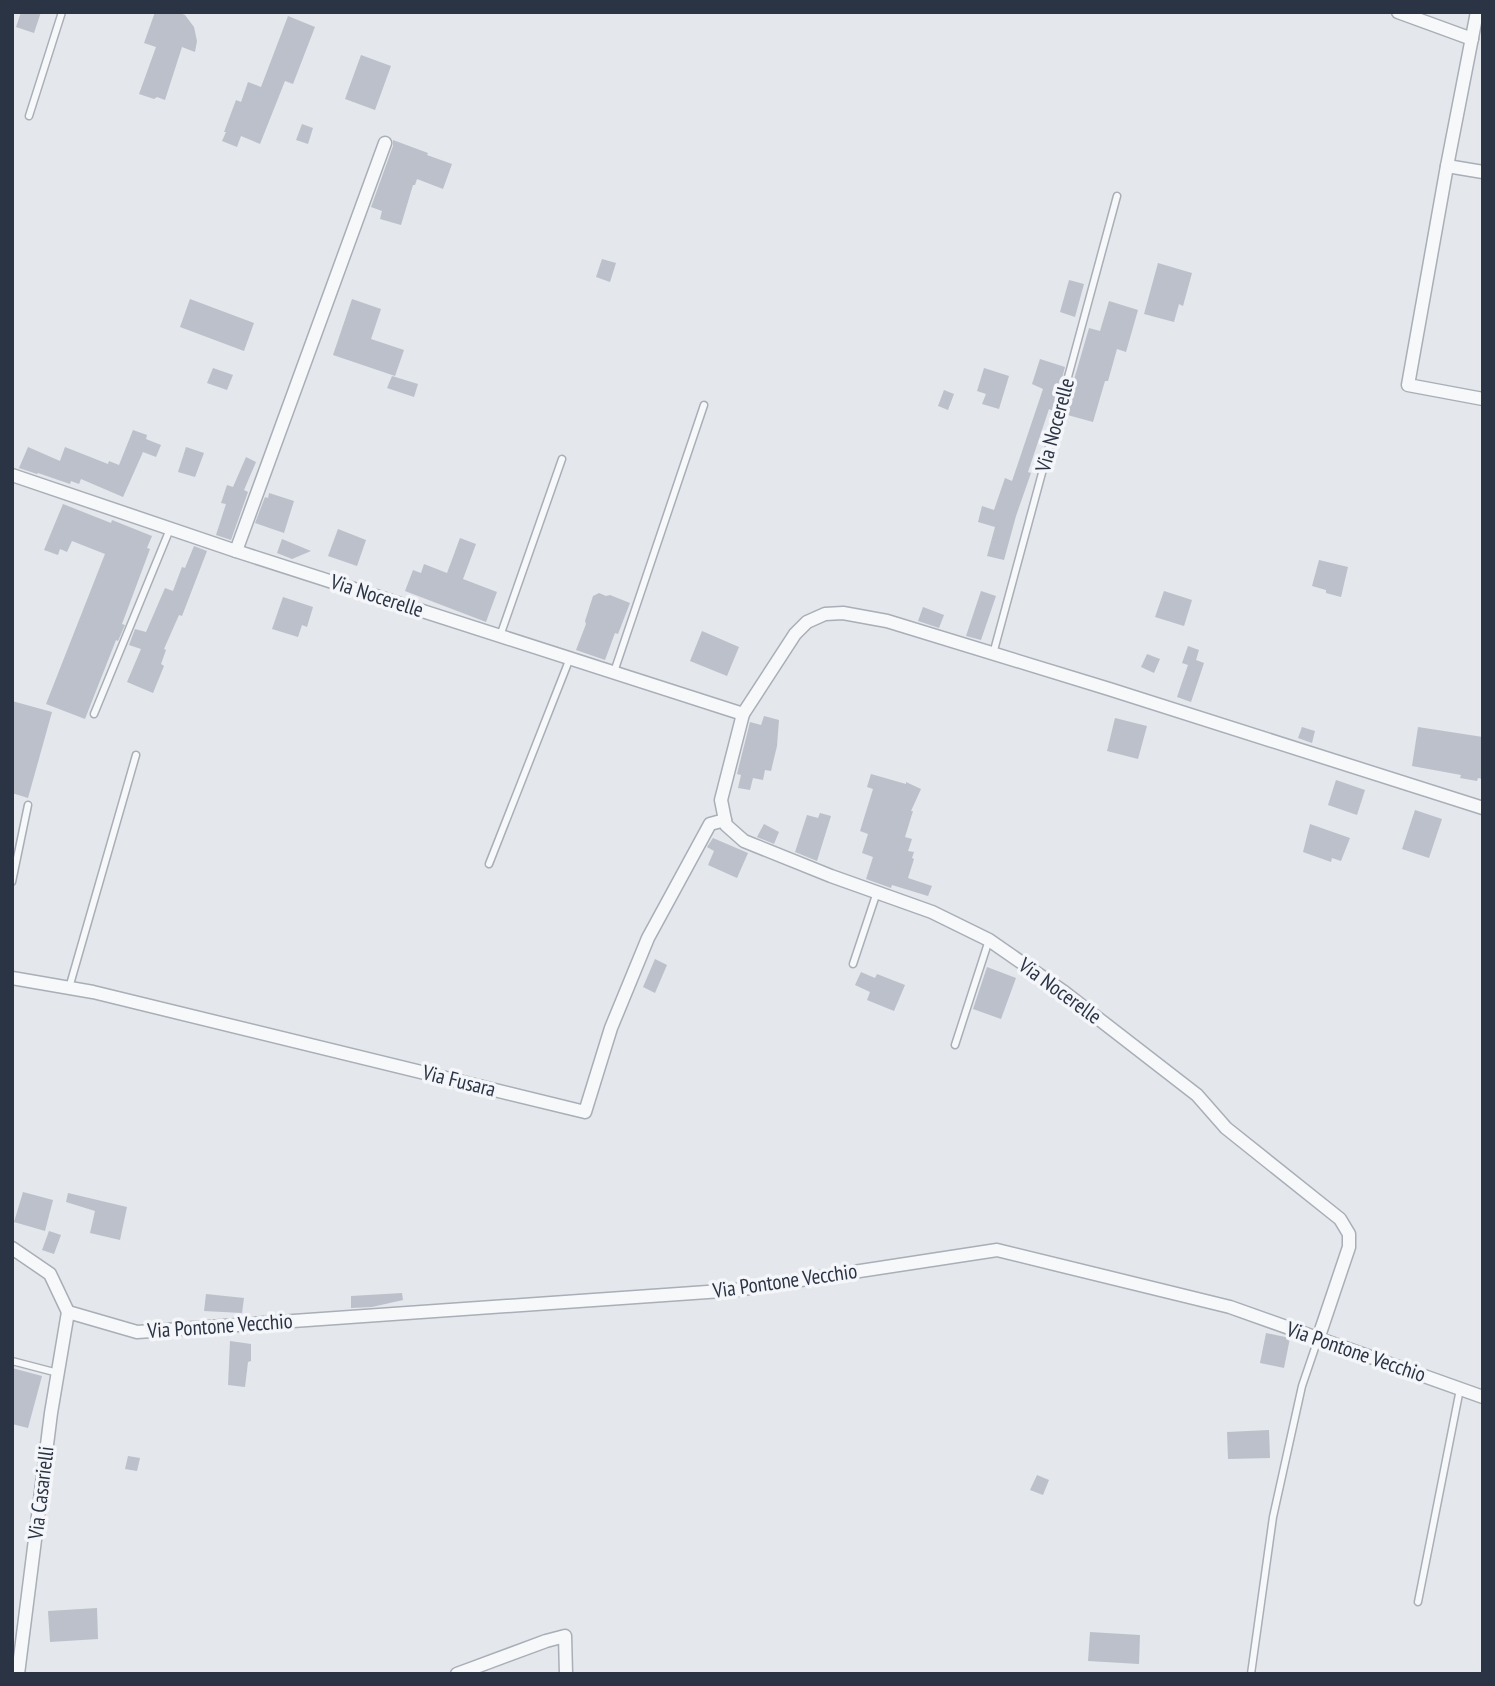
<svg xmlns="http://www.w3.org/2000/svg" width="1495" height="1686" font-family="'PT Sans Narrow',sans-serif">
  <rect width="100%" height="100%" fill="#e4e7ec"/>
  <g fill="#bbc0ca">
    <polygon points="21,12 41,12 34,33 16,27"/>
    <polygon points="155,12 177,12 185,15 194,27 197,41 195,52 182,47 165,100 157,97 154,99 139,94 156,47 144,43"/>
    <polygon points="288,16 315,27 293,84 285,81 260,144 241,136 237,147 222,141 226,132 224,132 236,100 241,102 248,82 261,87"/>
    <polygon points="361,55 391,66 375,110 345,99"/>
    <polygon points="302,124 313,128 308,144 296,140"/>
    <polygon points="393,140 428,153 427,155 452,164 443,189 417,179 415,185 413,185 401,225 380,219 382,211 371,207 393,146"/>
    <polygon points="602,259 616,263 610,282 596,277"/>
    <polygon points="1158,263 1192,273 1183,306 1179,304 1174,322 1144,314"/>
    <polygon points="1069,280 1084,284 1075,317 1060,312"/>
    <polygon points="190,299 254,323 244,351 180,327"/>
    <polygon points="352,299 381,309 371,339 404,350 395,376 333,355"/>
    <polygon points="1109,301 1138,310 1126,352 1117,349 1108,381 1105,381 1093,422 1064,414 1089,328 1100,331"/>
    <polygon points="1040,359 1065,367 1053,411 1049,409 1028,472 1031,473 1016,516 1004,560 987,556 995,527 978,522 982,506 994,510 1005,478 1012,481 1043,389 1032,384"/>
    <polygon points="213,368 233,375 227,390 207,383"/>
    <polygon points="984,368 1009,376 999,409 982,404 986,394 977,391"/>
    <polygon points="392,376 418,384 414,397 387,388"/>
    <polygon points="944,390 954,394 948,410 938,406"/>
    <polygon points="133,430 147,435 146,439 161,445 156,457 143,452 123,497 81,479 79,484 71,481 70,484 38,473 37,474 19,468 28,447 60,461 65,447 108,464 109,461 119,465"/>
    <polygon points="186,447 204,453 195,477 178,472"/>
    <polygon points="246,457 256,462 244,490 248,492 231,540 216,535 226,504 221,503 227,485 233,487"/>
    <polygon points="269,493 294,501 284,533 255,523 265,497 268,498"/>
    <polygon points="63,504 111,523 112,520 152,536 147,548 150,549 122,624 125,625 118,641 116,640 85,719 46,704 105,554 72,541 67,552 60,549 58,555 44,550"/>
    <polygon points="338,529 366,540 357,566 328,556"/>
    <polygon points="460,538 476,544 463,579 497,592 486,622 405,591 413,570 421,573 424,564 447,573"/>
    <polygon points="282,539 311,551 292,559 277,553"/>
    <polygon points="194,546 207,551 182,616 179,615 164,649 166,650 161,664 164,666 153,693 127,682 141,649 129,645 135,629 146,632 165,588 173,591 182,567 185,568"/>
    <polygon points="1319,560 1348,567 1341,597 1326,593 1326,590 1312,586"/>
    <polygon points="981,591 996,596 981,640 966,636"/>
    <polygon points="1164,591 1192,600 1184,626 1155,617"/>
    <polygon points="599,593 606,596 610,595 630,603 618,634 615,633 605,660 576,650 586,624 585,621 593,596"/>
    <polygon points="283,597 313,607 307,627 302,625 298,637 272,629"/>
    <polygon points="923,607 944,615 939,628 918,621"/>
    <polygon points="702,631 739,647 727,676 690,661"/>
    <polygon points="1188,646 1199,650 1196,660 1204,663 1191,702 1177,697 1188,665 1182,663"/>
    <polygon points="1147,654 1160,659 1154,673 1141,667"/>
    <polygon points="12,701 52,712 28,798 12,793"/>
    <polygon points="764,716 779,720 777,746 771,771 765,770 763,780 753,778 750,790 738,788 741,775 737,774 750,722 761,725"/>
    <polygon points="1115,718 1147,726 1138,759 1107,751"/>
    <polygon points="1302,727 1315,731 1312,743 1298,738"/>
    <polygon points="1418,727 1483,737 1483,779 1478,778 1477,781 1460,778 1461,775 1412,766"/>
    <polygon points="871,774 906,784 906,782 921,789 911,811 913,811 905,837 912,839 908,851 914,852 912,858 914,859 908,878 932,886 928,896 892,885 891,888 866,879 873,857 862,853 868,834 860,831 873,789 867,787"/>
    <polygon points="1336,780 1365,790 1357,815 1328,805"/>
    <polygon points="1415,810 1442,819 1429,858 1402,849"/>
    <polygon points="820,813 831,816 817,861 795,852 807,815 818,818"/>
    <polygon points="764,824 779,832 774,844 757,837"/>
    <polygon points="1310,824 1350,838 1341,861 1332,858 1331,862 1303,852"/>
    <polygon points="713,838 748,853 737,878 708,865 714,851 707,847"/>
    <polygon points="655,959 667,965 655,993 643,987"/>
    <polygon points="987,967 1016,978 1001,1019 973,1009"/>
    <polygon points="861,972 875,978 877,974 905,985 894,1011 867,1000 870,992 855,985"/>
    <polygon points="23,1192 53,1200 45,1231 14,1222"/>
    <polygon points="68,1193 127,1207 120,1240 90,1233 95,1211 66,1202"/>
    <polygon points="49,1231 61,1235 54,1254 42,1250"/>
    <polygon points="402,1293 403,1300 372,1307 351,1308 351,1296"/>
    <polygon points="206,1294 244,1298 242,1313 204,1311"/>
    <polygon points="1266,1333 1290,1338 1284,1368 1260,1363"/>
    <polygon points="230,1341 251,1344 251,1361 248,1362 245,1387 228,1385"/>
    <polygon points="12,1368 42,1376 28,1428 12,1424"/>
    <polygon points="1269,1430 1270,1458 1228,1459 1227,1432"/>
    <polygon points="128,1456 140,1458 137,1471 125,1469"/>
    <polygon points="1037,1475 1049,1480 1043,1495 1030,1490"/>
    <polygon points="97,1608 98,1639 50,1642 48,1611"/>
    <polygon points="1090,1632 1140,1635 1139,1664 1088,1661"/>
  </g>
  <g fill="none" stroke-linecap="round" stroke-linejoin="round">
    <g stroke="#a9aeb7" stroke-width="9">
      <g id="lane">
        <polyline points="29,116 62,12"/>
        <polyline points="500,636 562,459"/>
        <polyline points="993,654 1117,196"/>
        <polyline points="614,672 704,405"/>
        <polyline points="94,714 170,529"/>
        <polyline points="489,864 570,658"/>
        <polyline points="12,882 28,805"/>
        <polyline points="853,964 877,892"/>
        <polyline points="69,988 136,755"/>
        <polyline points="955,1045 989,940"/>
        <polyline points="12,1361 58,1373"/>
        <polyline points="1418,1602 1460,1389"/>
        <polyline points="1251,1674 1273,1517 1302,1386 1318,1339"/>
      </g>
    </g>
    <g stroke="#a9aeb7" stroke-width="15">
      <g id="street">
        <polyline points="1398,12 1472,39"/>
        <polyline points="1477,12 1447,166 1408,385 1483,399"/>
        <polyline points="1447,166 1483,172"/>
        <polyline points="12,475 236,551 743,714 795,634 807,622 825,614 843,613 887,621 1109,689 1483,808"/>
        <polyline points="236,551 385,143"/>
        <polyline points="743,714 721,800 726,825 744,841 831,876 932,912 989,940 1064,992 1197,1095 1226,1128 1340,1219 1349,1234 1349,1247 1318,1339"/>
        <polyline points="12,978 93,992 585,1112 611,1028 648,938 710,824 725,820"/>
        <polyline points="12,1248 50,1274 68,1312"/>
        <polyline points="68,1312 137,1332 736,1290 997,1250 1230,1307 1483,1397"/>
        <polyline points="18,1674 51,1413 68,1312"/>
        <polyline points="457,1674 546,1641 565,1636 566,1674"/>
      </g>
    </g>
    <use href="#lane" stroke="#f7f8fa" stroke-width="6"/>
    <use href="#street" stroke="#f7f8fa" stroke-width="12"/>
  </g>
  <g text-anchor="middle" stroke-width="7" stroke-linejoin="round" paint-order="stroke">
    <g font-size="21" fill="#2b3445" stroke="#f4f6f9">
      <text transform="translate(1055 425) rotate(-75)" y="7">Via Nocerelle</text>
      <text transform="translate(377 596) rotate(18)" y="7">Via Nocerelle</text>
      <text transform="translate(1060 991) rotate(36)" y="7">Via Nocerelle</text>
      <text transform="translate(459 1081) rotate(14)" y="7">Via Fusara</text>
      <text transform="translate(785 1281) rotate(-8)" y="7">Via Pontone Vecchio</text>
      <text transform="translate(220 1326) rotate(-4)" y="7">Via Pontone Vecchio</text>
      <text transform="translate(1356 1352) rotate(19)" y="7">Via Pontone Vecchio</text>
      <text transform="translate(41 1493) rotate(-83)" y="7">Via Casarielli</text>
    </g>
  </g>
  <rect width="1495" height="1686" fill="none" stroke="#2b3445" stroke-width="28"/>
</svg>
